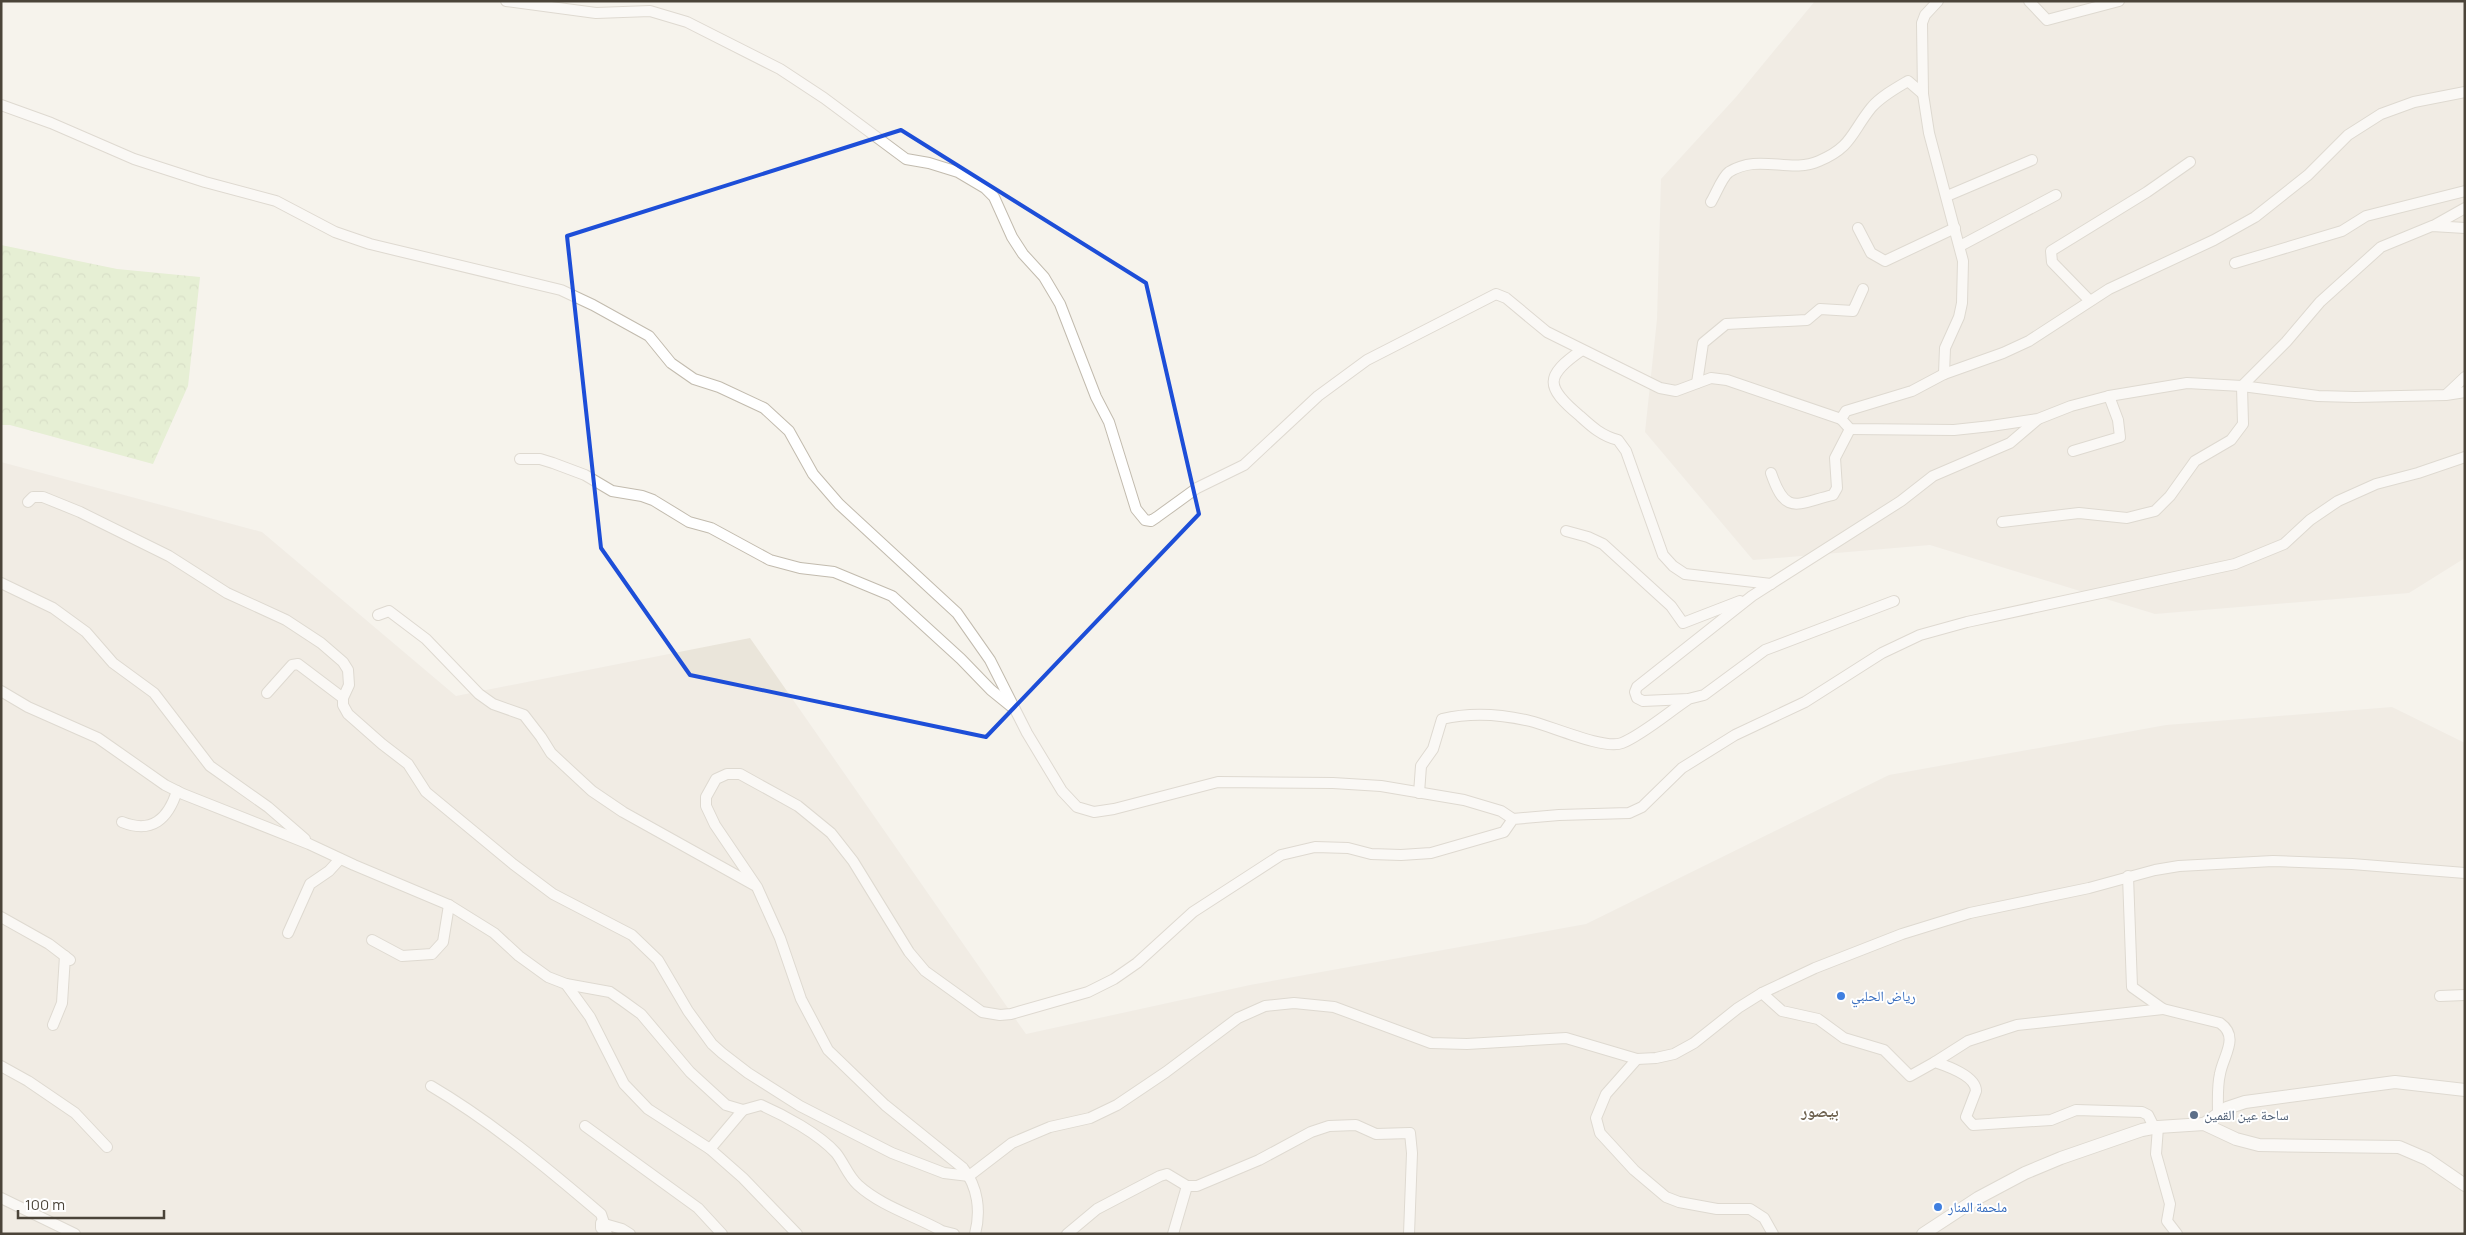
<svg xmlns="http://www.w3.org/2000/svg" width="2466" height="1235" font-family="Manrope,'Noto Naskh Arabic',sans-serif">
  <defs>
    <pattern id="forest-crowns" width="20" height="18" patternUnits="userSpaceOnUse" patternTransform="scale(1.25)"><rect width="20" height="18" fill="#d2eab5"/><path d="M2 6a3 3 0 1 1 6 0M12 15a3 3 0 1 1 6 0" fill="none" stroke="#b6ca9c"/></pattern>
  </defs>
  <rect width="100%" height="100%" fill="#f6f3ec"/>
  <g fill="#eae5da">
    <polygon points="1815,1 2465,1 2465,558 2409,593 2155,614 1930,545 1753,560 1645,432 1657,319 1661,179 1736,97"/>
    <polygon points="1,462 262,532 456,696 750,638 1026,1034 1250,985 1586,924 1889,775 2166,725 2392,707 2465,743 2465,1234 1,1234"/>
  </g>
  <polygon fill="url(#forest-crowns)" points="1,245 117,269 200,277 188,386 153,464 10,425 1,425"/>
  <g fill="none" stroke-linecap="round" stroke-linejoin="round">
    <g stroke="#c2bbae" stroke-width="12">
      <g id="minor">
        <polyline points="506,1 596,13 650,11 687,22 780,69 824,98 906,159 929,163 958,172 985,188 994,197 1012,237 1023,254 1044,277 1060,304 1096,397 1109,422 1136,509 1145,520 1151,521 1157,517 1197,488 1244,465 1318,396 1367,360 1496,294 1506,298 1547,332 1660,388 1676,391 1711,378 1727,380 1841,419"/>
        <polyline points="1938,1 1925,15 1922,23 1923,94 1929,133 1963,261 1962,303 1959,317 1945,348 1944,374"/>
        <polyline points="2029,1 2047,20 2119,1"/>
        <polyline points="2465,92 2414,102 2381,114 2348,135 2308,175 2255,217 2214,240 2109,289 2029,341 2003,353 1944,374 1912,391 1846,411 1841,419 1850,429 1954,430 1991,426 2038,419 2071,406 2109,396 2187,383 2242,386 2318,396 2355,397 2446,395 2465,392"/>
        <polyline points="1,105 51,123 134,159 205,182 276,201 335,232 370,244 561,290 593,305 649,336 671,363 694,379 719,387 764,408 789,431 813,474 839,504 957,613 990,660 1027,733 1062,791 1077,807 1094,812 1114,809 1218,782 1333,783 1381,786 1464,800 1501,811 1513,819"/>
        <polyline points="1947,196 2032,160"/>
        <path d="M 1711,202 C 1716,194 1722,177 1729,172 C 1759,153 1790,174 1819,161 C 1852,147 1851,133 1871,108 C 1880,97 1896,88 1908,81 L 1923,94"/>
        <polyline points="2433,226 2465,208"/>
        <polyline points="1858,228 1871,253 1885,261 1955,228"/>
        <polyline points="1960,246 2056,195"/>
        <polyline points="2235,263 2342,231 2366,216 2465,191"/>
        <polyline points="2090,301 2052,262 2051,251 2147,192 2190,162"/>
        <path d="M 1582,350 C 1544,376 1545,387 1580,416 C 1592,427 1602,436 1618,440 L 1626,451 L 1663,555 L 1673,566 L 1685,574 L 1771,584"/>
        <polyline points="1697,383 1703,343 1726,324 1807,320 1820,309 1853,311 1863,289"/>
        <polyline points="2447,394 2465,377"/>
        <polyline points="2073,451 2120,437 2118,420 2109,396"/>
        <polyline points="520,459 540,459 553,463 585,475 612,491 642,496 653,500 689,522 711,528 770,560 800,568 834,572 892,596 961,659 991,690 1012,707"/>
        <path d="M 1771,473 C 1786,516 1795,504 1833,495 L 1837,488 L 1835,458 L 1850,429"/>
        <polyline points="28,502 33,497 43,497 80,512 169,556 227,593 286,620 321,643 343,662 348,670 349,685 343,698 343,705 348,714 382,744 408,764 426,792 513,864 553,894 632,935 658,960 688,1011 712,1044 722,1053 748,1073 800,1106 892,1153 944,1173 969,1176 1012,1143 1050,1127 1090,1118 1117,1105 1166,1072 1238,1018 1265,1006 1294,1003 1334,1007 1431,1043 1467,1044 1566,1038 1637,1059 1656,1058 1674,1054 1694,1043 1738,1008 1762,993 1815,968 1902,934 1970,913 2089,888 2155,870 2179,866 2273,861 2352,864 2465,873"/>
        <polyline points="2002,522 2079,513 2127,518 2155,511 2170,496 2195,461 2231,440 2243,424 2242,386 2286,342 2320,302 2381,247 2432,226 2465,228"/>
        <polyline points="1566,531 1588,537 1603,544 1671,606 1683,623 1740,601"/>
        <polyline points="1,583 53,608 86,632 113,663 154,693 210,766 268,807 305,839"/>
        <polyline points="1894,601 1765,650 1704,695 1688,699 1643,701 1637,698 1635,692 1637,687 1752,596 1901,501 1933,476 2010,443 2037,420"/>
        <polyline points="378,615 389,611 426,639 479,694 493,704 524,715 541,737 551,753 592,791 623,812 754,885"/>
        <path d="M 1,691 L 28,707 L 98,738 L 165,785 L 183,794 L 309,844 L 354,865 L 449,905 L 494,933 L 519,956 L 548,977 L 566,984 L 610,992 L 623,1001 L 641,1014 L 690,1072 L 726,1105 L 743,1110 L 761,1105 C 784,1115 819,1134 836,1153 C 844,1163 848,1176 858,1185 C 881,1206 915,1216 942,1231 L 954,1234"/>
        <polyline points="267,693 292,665 298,664 343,698"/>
        <path d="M 1419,793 L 1421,766 L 1433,749 L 1442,719 C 1471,712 1501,714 1530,721 C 1551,726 1604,750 1622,743 C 1642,735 1669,712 1687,700"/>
        <path d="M 122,822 C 152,834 168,819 177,791"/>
        <path d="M 2128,876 L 2132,987 L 2163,1009 L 2220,1023 C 2240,1037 2223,1056 2220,1074 C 2217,1086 2218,1101 2218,1114"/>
        <polyline points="1,917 49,944 70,960"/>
        <polyline points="288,933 310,884 329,871 340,859"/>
        <polyline points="372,940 402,956 432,954 443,942 449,905"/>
        <polyline points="566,984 590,1017 624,1084 648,1109 710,1149 743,1178 797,1234"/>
        <path d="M 1762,993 L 1782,1011 L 1818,1019 L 1844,1038 L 1884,1050 L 1910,1076 L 1935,1062 C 1947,1066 1976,1076 1976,1091 L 1966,1117 L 1973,1125 L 2051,1120 L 2076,1110 L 2142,1112 L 2148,1115 L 2154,1127"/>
        <polyline points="2440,996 2465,995"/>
        <polyline points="53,1025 62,1003 65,956"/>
        <polyline points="1637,1059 1606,1094 1596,1118 1600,1133 1634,1170 1666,1197 1679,1202 1717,1209 1750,1209 1764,1218 1773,1234"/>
        <polyline points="1935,1062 1968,1041 2017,1025 2163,1009"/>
        <polyline points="1,1066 28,1081 75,1113 107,1147"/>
        <path d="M 431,1086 C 492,1122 547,1168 601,1214 L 604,1223"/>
        <polyline points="585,1126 698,1208 722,1234"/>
        <polyline points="2158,1127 2156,1154 2170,1204 2167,1221 2177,1234"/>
        <polyline points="710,1149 743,1110"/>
        <polyline points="1,1198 75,1234"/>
        <polyline points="607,1234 601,1228 601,1223 622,1229 630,1234"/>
        <path d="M 975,1234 C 981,1211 978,1187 963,1168 L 885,1105 L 828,1050 L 801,999 L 780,938 L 757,887 L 715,825 L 706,806 L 706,797 L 716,779 L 727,774 L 740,774 L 798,806 L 831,833 L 853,861 L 909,952 L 925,971 L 982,1012 L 1000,1015 L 1011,1014 L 1088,992 L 1114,979 L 1137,963 L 1193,912 L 1281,855 L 1315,847 L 1348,848 L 1371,854 L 1401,855 L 1431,853 L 1504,832 L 1513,819 L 1559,815 L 1629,813 L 1642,807 L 1682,768 L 1735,735 L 1805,702 L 1882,653 L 1920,635 L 1967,622 L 2235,564 L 2284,544 L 2310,520 L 2338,501 L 2376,484 L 2418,473 L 2465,457"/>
        <polyline points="1067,1234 1097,1209 1160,1176 1167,1174 1187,1186 1197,1186 1259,1160 1311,1132 1329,1126 1356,1125 1376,1134 1410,1133 1412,1153 1409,1234"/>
        <polyline points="1173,1234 1187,1186"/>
      </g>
    </g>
    <g stroke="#c2bbae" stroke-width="14">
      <g id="tertiary">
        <polyline points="2204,1124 2227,1108 2245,1102 2395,1082 2465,1090"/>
        <polyline points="1923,1234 1978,1198 2025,1173 2061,1158 2142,1130 2158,1127 2204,1124 2236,1139 2259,1145 2399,1147 2427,1159 2465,1185"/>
      </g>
    </g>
    <use href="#minor" stroke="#fff" stroke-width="10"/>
    <use href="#tertiary" stroke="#fff" stroke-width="12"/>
  </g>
  <path d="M0 0H2466V1235H0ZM 901,130 L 1146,283 L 1199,514 L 986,737 L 690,675 L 601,548 L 567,236 Z" fill="#f6f3ec" fill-opacity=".55" fill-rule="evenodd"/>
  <path fill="none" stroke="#1d4ed8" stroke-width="4" stroke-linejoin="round" d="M 901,130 L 1146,283 L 1199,514 L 986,737 L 690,675 L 601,548 L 567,236 Z"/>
  <g fill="#3f7fe0" stroke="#fff" stroke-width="2">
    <circle cx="1841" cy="996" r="5"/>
    <circle cx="1938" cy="1207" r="5"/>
  </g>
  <circle fill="#5c6f8a" stroke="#fff" stroke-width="2" cx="2194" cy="1115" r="5"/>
  <g text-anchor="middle" stroke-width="4" stroke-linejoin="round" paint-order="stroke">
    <g font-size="14" fill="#366cbe" stroke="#fff" text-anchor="start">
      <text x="1851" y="1001">رياض الحلبي</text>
      <text x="1948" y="1212">ملحمة المنار</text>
    </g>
    <g font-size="14" fill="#4e5e75" stroke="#fff" text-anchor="start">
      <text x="2204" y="1120">ساحة عين القمين</text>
    </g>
    <g font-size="16" font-weight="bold" fill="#6e6250" stroke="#fff">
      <text x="1820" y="1117">بيصور</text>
    </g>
  </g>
  <rect width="2466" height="1235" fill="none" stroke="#4b4439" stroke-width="5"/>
  <path d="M18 1210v8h146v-8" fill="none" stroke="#4b4439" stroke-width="2.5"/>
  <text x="25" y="1210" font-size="15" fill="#4b4439" stroke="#ffffff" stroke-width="4" paint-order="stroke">100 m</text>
</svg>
